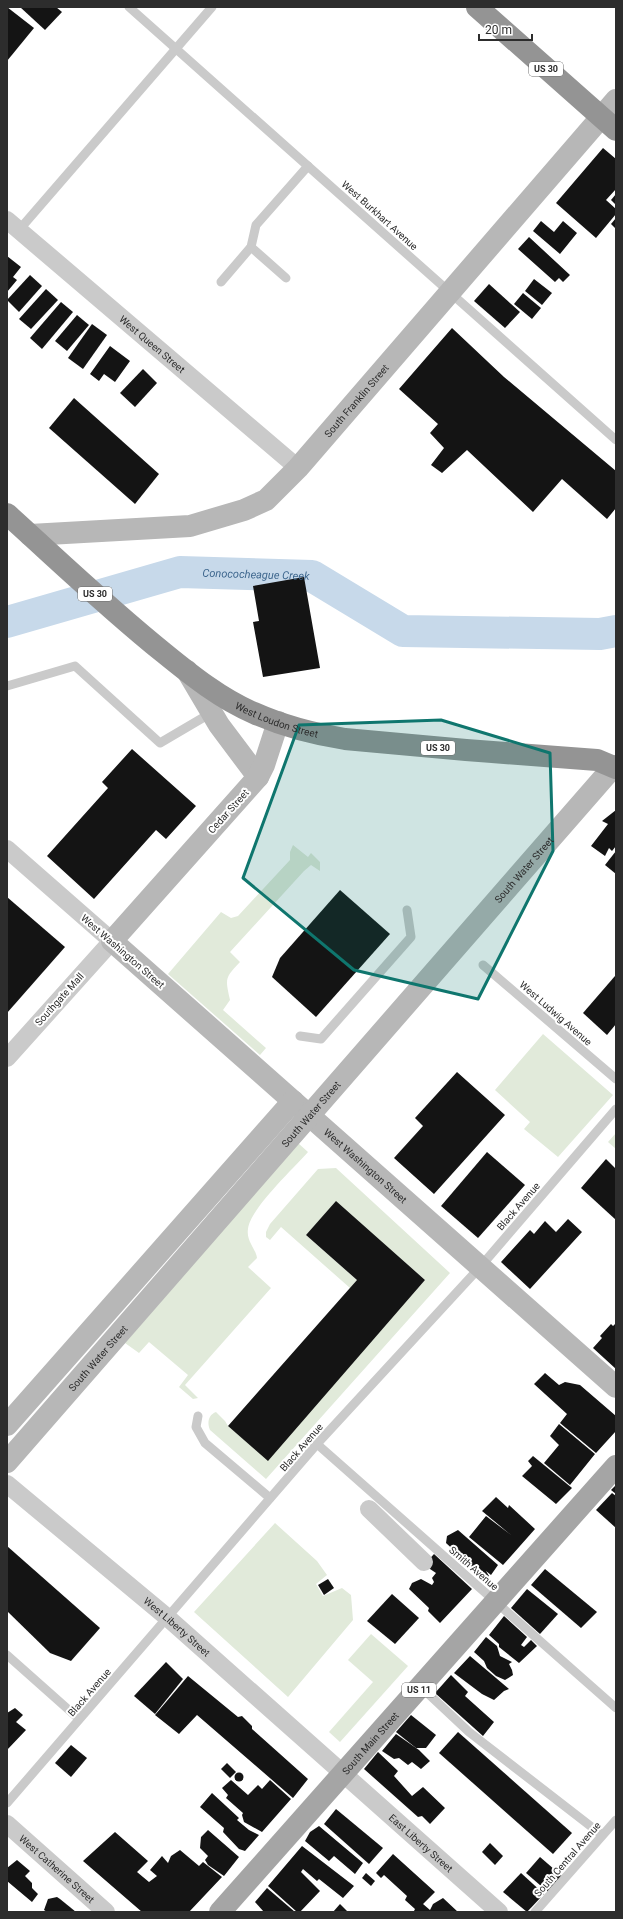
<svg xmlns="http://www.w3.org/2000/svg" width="623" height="1919" font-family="Roboto,sans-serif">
  <rect width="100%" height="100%" fill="#fff"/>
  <g fill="#e1eada">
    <path d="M 293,845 L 308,857 L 311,853 L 320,862 L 320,871 L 311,865 L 304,871 L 230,952 L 240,962 C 225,978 225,978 230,1000 L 223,1010 L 266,1048 L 260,1055 L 168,974 L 221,912 L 231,918 L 238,916 L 290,860 L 290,852 Z"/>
    <polygon points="543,1034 613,1095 558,1157 524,1129 530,1122 495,1090"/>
    <polygon points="616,1133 616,1149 608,1142"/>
    <path d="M 298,1143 L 308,1152 C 293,1169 250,1209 248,1229 C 246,1241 256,1249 257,1258 L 248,1267 L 271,1288 L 185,1385 L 198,1398 L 193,1399 L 179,1387 L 188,1375 L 149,1342 L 139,1353 L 125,1343 Z"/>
    <path d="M 336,1168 L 450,1273 L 266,1479 L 210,1430 C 207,1423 208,1415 216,1412 L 225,1421 L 228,1426 L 268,1460 L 425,1280 L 336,1202 L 306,1235 L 357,1280 L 350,1288 L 281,1227 L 270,1240 L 266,1237 L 266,1232 L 270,1224 L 318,1169 Z"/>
    <polygon points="275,1523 317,1561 327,1575 316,1584 323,1596 342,1588 351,1595 353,1620 288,1697 194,1612"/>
    <polygon points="371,1634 408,1666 340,1742 329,1732 373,1682 348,1660"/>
  </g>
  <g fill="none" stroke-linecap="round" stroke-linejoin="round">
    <path stroke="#c7d9ea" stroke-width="32" id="s1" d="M 7,622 L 180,572 L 312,576 L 403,631 L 600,634 L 616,631"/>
  </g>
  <g fill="#141414">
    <polygon points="7,7 34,28 7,61"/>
    <polygon points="20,7 56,7 62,12 45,30"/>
    <polygon points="603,148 616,159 616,189 606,200 616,209 616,214 596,238 556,203"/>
    <polygon points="616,194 616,205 611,200"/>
    <polygon points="616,218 616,229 611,224"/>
    <polygon points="541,221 554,232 563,221 577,233 560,254 533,231"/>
    <polygon points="529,237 570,275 563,282 559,278 555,282 518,249"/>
    <polygon points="7,256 21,267 13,277 17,280 7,292"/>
    <polygon points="30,275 42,286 19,312 7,300"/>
    <polygon points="534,279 552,293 542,305 525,291"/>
    <polygon points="489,284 520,312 505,328 474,301"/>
    <polygon points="46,289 58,300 31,329 19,319"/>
    <polygon points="523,293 541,308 532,319 514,304"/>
    <polygon points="61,302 73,312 42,349 30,338"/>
    <polygon points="77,315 89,325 67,351 55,341"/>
    <polygon points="92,324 107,335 83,369 68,358"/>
    <polygon points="452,328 504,377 616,471 616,508 607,519 562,479 533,512 467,450 442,473 431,465 444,448 430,433 438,424 399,389"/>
    <polygon points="110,346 130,361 115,382 104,374 99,381 90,374"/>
    <polygon points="143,369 157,383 135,407 120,393"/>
    <polygon points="74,398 159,474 135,504 49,428"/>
    <polygon points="304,577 320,668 263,677 253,622 259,621 253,586"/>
    <polygon points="132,749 196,806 166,839 156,830 94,899 47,856 108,788 102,782"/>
    <polygon points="616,810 616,846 612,851 609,848 605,856 591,846 608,824 602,821"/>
    <polygon points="616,851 616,874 605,865"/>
    <polygon points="340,890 390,934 316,1017 272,977 280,958"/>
    <polygon points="7,897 65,947 7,1013"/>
    <polygon points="615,976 616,1024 607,1035 583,1013"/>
    <polygon points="457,1072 505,1115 434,1194 394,1158 423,1126 415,1118"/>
    <polygon points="487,1152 525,1185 478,1238 441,1206"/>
    <polygon points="606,1159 616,1169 616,1220 581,1188"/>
    <polygon points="336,1201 425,1280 268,1461 228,1426 357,1280 306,1235"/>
    <polygon points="568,1219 582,1232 530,1289 501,1262 530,1230 534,1234 545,1221 556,1232"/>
    <polygon points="616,1323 616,1369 593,1348 602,1338 600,1336 611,1324 613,1326"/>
    <polygon points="545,1373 559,1385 565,1382 580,1385 616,1416 616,1431 596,1453 560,1423 567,1414 534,1384"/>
    <polygon points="559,1424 595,1454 570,1485 544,1463 559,1445 550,1436"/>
    <polygon points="533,1456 572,1488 556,1504 522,1476 532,1466 528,1461"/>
    <polygon points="616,1485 616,1494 611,1490"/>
    <polygon points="612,1493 616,1496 616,1528 596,1510"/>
    <polygon points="496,1497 508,1508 509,1505 535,1529 503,1565 469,1537 486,1516 511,1535 482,1511"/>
    <polygon points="458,1530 498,1565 491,1575 486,1571 489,1576 486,1580 446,1543 447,1536"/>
    <polygon points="7,1546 100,1628 71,1661 50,1653 7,1611"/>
    <polygon points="434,1554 472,1589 440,1623 428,1611 429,1608 409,1589 412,1583 421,1579 432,1585 434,1582 432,1578 436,1573 424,1565"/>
    <polygon points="545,1569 597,1612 581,1628 531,1585"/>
    <polygon points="328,1579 334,1588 324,1595 318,1585"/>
    <polygon points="527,1589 558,1614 540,1634 511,1608"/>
    <polygon points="392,1594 419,1618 395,1644 367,1621"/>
    <polygon points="504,1616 527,1637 521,1645 524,1647 531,1640 537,1646 519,1663 499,1647 499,1644 489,1635"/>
    <polygon points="486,1637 497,1646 500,1656 512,1662 509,1664 512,1670 513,1675 505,1680 496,1676 487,1668 484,1661 474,1652"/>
    <polygon points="470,1656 509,1689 504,1691 494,1700 482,1694 454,1673"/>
    <polygon points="166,1662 183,1679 155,1714 134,1696"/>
    <polygon points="451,1675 468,1692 465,1696 494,1722 483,1736 435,1693"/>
    <polygon points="188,1676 238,1717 242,1716 252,1726 252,1729 308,1779 293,1798 197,1715 179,1734 155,1715"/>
    <polygon points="15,1708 23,1715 16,1722 26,1730 7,1750 7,1713"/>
    <polygon points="411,1715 436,1735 426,1748 416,1748 396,1732"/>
    <polygon points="458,1732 572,1833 553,1854 439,1753"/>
    <polygon points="396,1734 419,1750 430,1761 421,1769 412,1762 408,1765 399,1758 394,1759 382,1751"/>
    <polygon points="71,1745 87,1758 71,1777 55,1763"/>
    <polygon points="378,1752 398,1771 394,1776 412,1796 423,1787 445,1808 430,1824 422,1816 418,1817 364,1769"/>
    <polygon points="227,1763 236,1772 230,1778 221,1769"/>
    <circle cx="239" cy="1777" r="4.5"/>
    <polygon points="231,1780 248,1795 258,1785 262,1789 270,1780 291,1799 262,1832 244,1822 242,1815 243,1813 226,1798 228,1795 222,1788"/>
    <polygon points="212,1793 239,1818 237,1820 249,1830 259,1835 245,1851 239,1849 223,1832 224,1828 200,1807"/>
    <polygon points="336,1809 383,1848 369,1864 324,1824"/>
    <polygon points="319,1826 363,1863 355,1874 334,1856 329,1861 305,1841 310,1832"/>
    <polygon points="208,1830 239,1857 224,1876 208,1865 205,1860 208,1856 200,1848 201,1837"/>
    <polygon points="115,1832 148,1861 137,1872 149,1882 157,1876 150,1870 162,1856 168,1863 171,1856 180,1850 199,1866 203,1862 222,1877 189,1912 142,1912 83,1861"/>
    <polygon points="490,1843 503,1856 495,1865 482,1852"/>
    <polygon points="302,1846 354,1886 343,1898 319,1879 317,1881 303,1869 301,1872 320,1891 300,1912 297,1912 268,1886"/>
    <polygon points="393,1854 435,1892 423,1904 430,1910 433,1904 443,1898 458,1912 414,1911 415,1909 405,1900 407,1896 384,1875 381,1878 376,1873"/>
    <polygon points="540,1857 562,1876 548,1892 526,1873"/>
    <polygon points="17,1860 30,1871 25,1876 32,1883 32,1888 38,1894 32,1902 7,1881 7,1868"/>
    <polygon points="366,1873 375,1881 371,1886 362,1878"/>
    <polygon points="521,1873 544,1894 527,1912 503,1892"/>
    <polygon points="267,1888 295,1912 264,1912 255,1902"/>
    <polygon points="57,1897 60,1899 76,1912 47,1912 44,1910 48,1899"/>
    <polygon points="340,1904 348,1912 333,1912"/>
  </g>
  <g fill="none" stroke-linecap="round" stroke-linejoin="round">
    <g stroke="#cacaca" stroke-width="9">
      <polyline points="129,7 616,440"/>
      <polyline points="19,230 212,7"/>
      <polyline points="251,247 286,278"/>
      <polyline points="221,282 251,247 256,225 308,166"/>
      <polyline points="7,686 75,666 160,743 211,713"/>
      <polyline points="483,965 616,1079"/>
      <polyline points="300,1036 321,1039 411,937 407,910"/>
      <polyline points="198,1416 196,1427 205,1443 270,1498"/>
      <polyline points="317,1444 616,1708"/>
      <polyline points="7,1655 79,1719"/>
      <polyline points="421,1687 469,1732 602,1835"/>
      <polyline points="7,1803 317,1444 481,1266 616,1109"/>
      <polyline points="535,1912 616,1820"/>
    </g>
    <g stroke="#cacaca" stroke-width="18">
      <path id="s2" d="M 7,220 L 298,468"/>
      <polyline points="7,849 112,941 7,1058"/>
      <path id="s3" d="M 7,1484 L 168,1618 L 499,1912"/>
      <polyline points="369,1509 424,1562"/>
      <path id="s4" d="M 7,1824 L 106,1912"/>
    </g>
    <g stroke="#b7b7b7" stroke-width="22">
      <path id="s5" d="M 30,535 L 190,526 L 244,510 L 266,500 L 298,468 L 616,100"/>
      <polyline points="187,671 219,725 258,777"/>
      <path id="s6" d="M 278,722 L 264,765 L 258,777 L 112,941 L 616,1387"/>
      <polyline points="7,1425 293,1101"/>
      <path id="s7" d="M 7,1462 L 614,766"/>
    </g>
    <path stroke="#a5a5a5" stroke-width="22" id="s8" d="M 220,1912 L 616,1466"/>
    <g stroke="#949494" stroke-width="22">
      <polyline points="477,7 616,130"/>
      <path id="s9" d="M 7,514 C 59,561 109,609 164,653 C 191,675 221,699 254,713 C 283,726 314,734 345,739 L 466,750 L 597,760 L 616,768"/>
    </g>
  </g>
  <path fill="#0f766e" fill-opacity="0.2" stroke="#0f766e" stroke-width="3" stroke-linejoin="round" d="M 441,720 L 550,753 L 553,851 L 478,999 L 354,970 L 243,878 L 299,725 Z"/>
  <g text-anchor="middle" stroke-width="4" stroke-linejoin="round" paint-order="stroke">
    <g fill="#fff" stroke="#6c6c6c" stroke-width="1">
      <rect x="529" y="62" width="34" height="14" rx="3"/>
      <rect x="78" y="587" width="34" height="14" rx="3"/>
      <rect x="421" y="741" width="34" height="14" rx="3"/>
      <rect x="402" y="1683" width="34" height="14" rx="3"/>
    </g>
    <g font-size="9" font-weight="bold" fill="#2d2d2d">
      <text x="546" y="72">US 30</text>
      <text x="95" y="597">US 30</text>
      <text x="438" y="751">US 30</text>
      <text x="419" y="1693">US 11</text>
    </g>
    <g font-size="10" fill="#2d2d2d" stroke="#fff">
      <text transform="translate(380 215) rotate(42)" y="4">West Burkhart Avenue</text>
      <text dy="4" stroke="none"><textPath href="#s2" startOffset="191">West Queen Street</textPath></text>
      <text dy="4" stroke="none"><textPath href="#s5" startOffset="375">South Franklin Street</textPath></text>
      <text dy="4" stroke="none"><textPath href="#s9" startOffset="342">West Loudon Street</textPath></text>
      <text transform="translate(228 811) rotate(-48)" y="4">Cedar Street</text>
      <text dy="4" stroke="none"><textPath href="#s7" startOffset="786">South Water Street</textPath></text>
      <text transform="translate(123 951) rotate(41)" y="4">West Washington Street</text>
      <text transform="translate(59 999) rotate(-48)" y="4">Southgate Mall</text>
      <text transform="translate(556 1013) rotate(41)" y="4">West Ludwig Avenue</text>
      <text dy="4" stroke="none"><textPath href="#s7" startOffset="462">South Water Street</textPath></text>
      <text dy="4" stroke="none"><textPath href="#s6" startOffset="617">West Washington Street</textPath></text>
      <text transform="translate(518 1206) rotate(-49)" y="4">Black Avenue</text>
      <text dy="4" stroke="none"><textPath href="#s7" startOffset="138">South Water Street</textPath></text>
      <text transform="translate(301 1447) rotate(-49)" y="4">Black Avenue</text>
      <text transform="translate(474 1568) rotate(41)" y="4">Smith Avenue</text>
      <text dy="4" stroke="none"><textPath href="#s3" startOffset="222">West Liberty Street</textPath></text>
      <text transform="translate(89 1692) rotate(-49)" y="4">Black Avenue</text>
      <text dy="4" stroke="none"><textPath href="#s8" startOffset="226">South Main Street</textPath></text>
      <text dy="4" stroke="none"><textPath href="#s3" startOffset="548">East Liberty Street</textPath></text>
      <text transform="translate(567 1859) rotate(-49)" y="4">South Central Avenue</text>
      <text dy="4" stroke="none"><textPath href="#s4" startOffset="67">West Catherine Street</textPath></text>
    </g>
    <g font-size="11" font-style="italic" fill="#3d668d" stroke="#fff">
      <text dy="4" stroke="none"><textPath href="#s1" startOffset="256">Conococheague Creek</textPath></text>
    </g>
  </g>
  <rect width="623" height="1919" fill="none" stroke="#2d2d2d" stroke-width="16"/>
  <path d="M479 34v6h53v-6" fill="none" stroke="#2d2d2d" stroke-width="2"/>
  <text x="485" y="34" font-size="12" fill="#2d2d2d" stroke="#ffffff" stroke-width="3" paint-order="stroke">20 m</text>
</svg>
